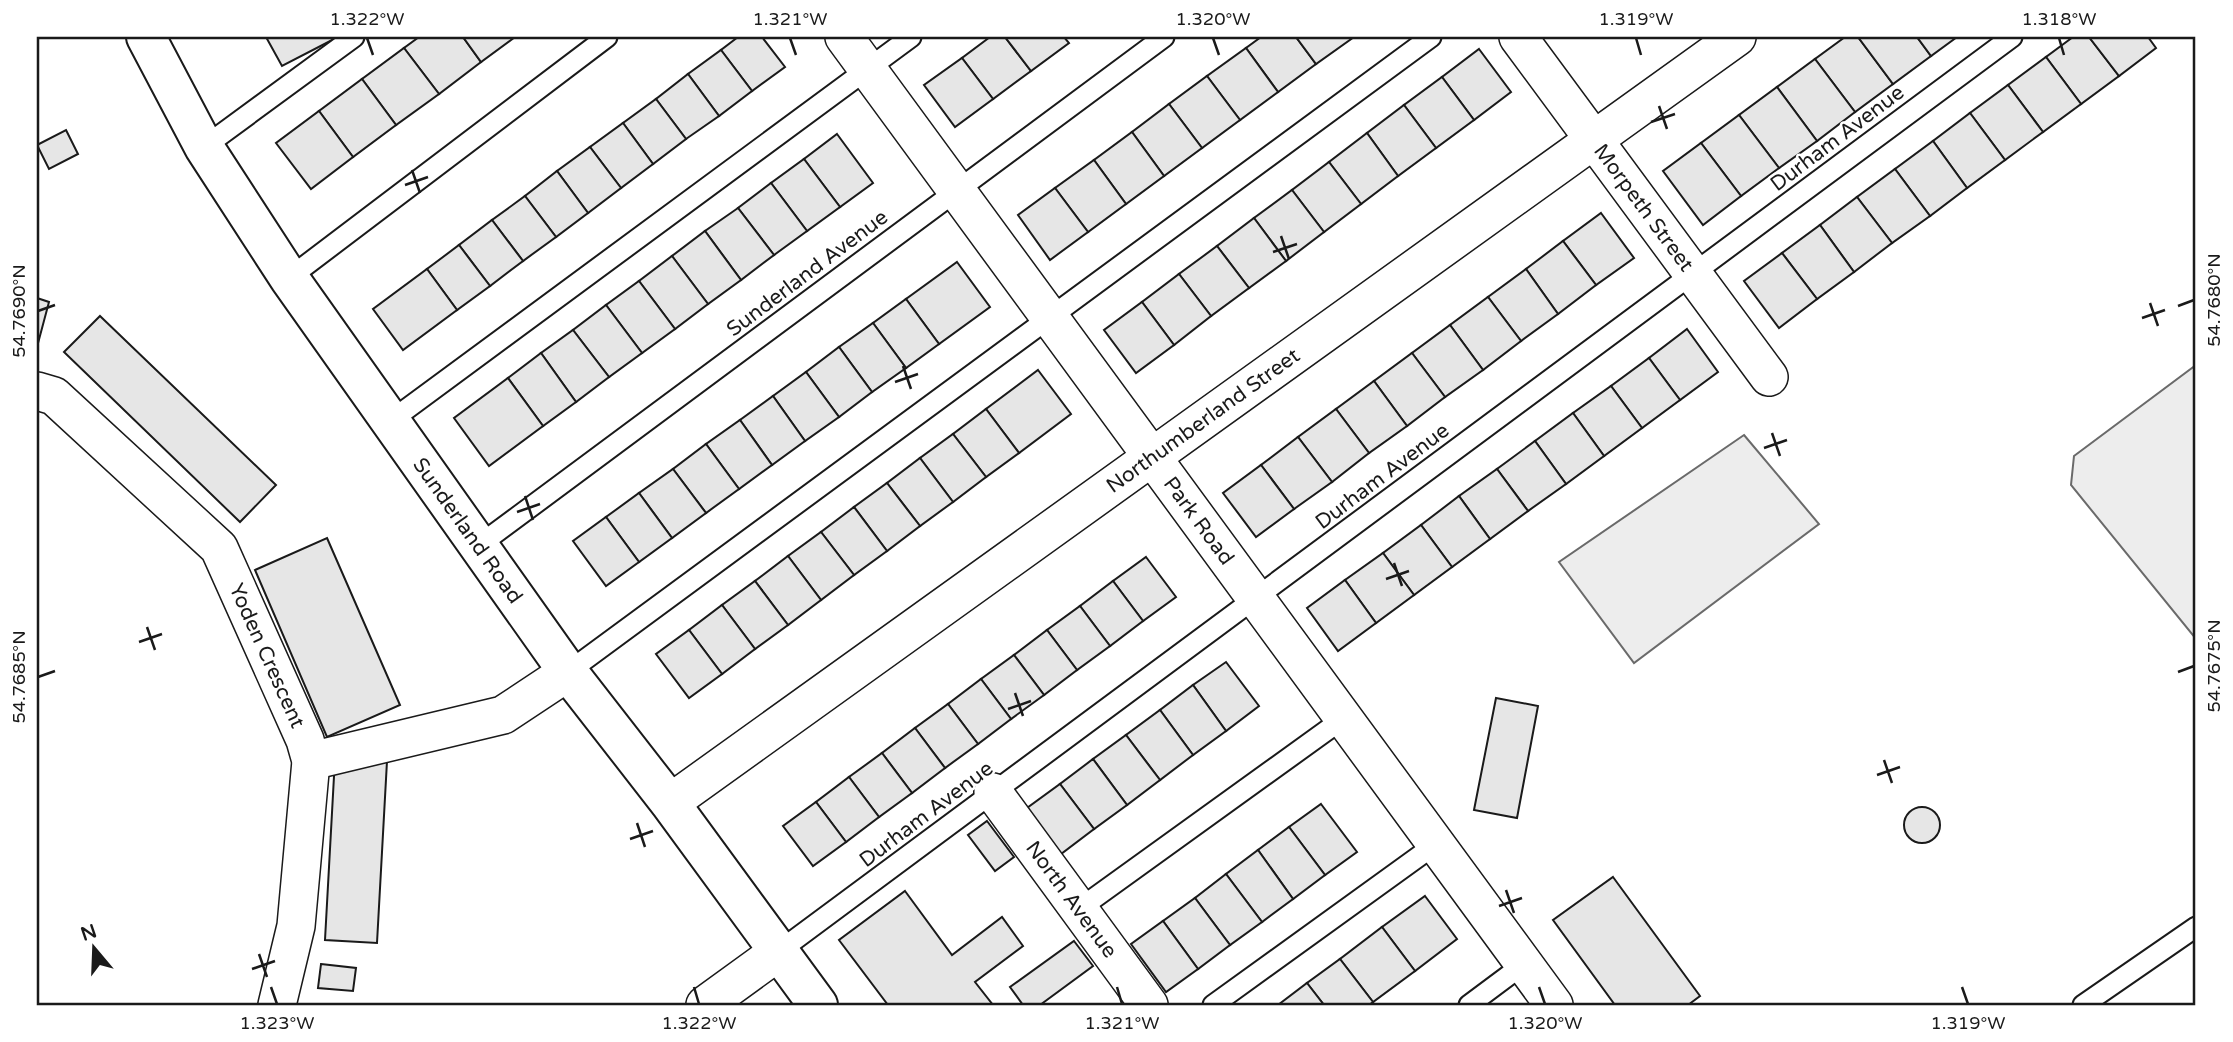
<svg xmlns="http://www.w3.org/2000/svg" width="2233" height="1042" font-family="'Varela Round',sans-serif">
  <rect width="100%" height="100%" fill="#fff"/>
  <g fill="#ededed" stroke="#6a6a6a" stroke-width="2">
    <polygon points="2196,365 2196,639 2071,485 2074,456"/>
    <polygon points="1744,435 1819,524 1634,663 1559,562"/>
  </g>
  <g fill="#e6e6e6" stroke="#1a1a1a" stroke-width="2">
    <polygon points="266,37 338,37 282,66"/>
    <polygon points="419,37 463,37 481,62 439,94 404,48"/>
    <polygon points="463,37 515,37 481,62"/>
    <polygon points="738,37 762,37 785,67 752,91 721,50"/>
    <polygon points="990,37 1005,37 1031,71 993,99 962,58"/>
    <polygon points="1005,37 1064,37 1069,43 1031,71"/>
    <polygon points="1261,37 1296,37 1316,64 1278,92 1246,48"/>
    <polygon points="1296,37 1354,37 1316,64"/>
    <polygon points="1845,37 1858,37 1893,84 1855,112 1815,59"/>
    <polygon points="1858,37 1917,37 1931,56 1893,84"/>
    <polygon points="1917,37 1957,37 1931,56"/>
    <polygon points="2073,37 2089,37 2119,76 2081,104 2046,57"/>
    <polygon points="2089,37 2148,37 2156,48 2119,76"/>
    <polygon points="404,48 439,94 396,125 362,79"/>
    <polygon points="1246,48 1278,92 1240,120 1207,76"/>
    <polygon points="1479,49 1511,92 1474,120 1442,77"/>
    <polygon points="721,50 752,91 719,116 688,74"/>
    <polygon points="2046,57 2081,104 2043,132 2008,85"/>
    <polygon points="962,58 993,99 955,127 924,85"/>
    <polygon points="1815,59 1855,112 1817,141 1777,87"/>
    <polygon points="688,74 719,116 686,139 656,99"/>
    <polygon points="1207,76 1240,120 1202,148 1169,104"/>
    <polygon points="1442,77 1474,120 1436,148 1404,105"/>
    <polygon points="362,79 396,125 353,157 319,111"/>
    <polygon points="2008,85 2043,132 2005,160 1970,113"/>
    <polygon points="1777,87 1817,141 1779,168 1739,115"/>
    <polygon points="656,99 686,139 653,164 623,123"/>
    <polygon points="1169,104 1202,148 1164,176 1132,132"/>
    <polygon points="1404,105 1436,148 1398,176 1367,133"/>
    <polygon points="319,111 353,157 311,189 276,143"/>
    <polygon points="1970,113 2005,160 1967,188 1933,141"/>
    <polygon points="1739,115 1779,168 1741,196 1701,143"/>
    <polygon points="623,123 653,164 621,188 590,147"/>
    <polygon points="66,130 78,154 49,169 37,145"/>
    <polygon points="1132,132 1164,176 1126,204 1094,160"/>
    <polygon points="1367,133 1398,176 1361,204 1329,162"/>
    <polygon points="837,134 873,183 840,207 804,159"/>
    <polygon points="1933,141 1967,188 1930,216 1895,169"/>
    <polygon points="1701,143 1741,196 1703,225 1663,171"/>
    <polygon points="590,147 621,188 588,213 557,171"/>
    <polygon points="804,159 840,207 807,231 771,183"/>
    <polygon points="1094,160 1126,204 1088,232 1055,188"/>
    <polygon points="1329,162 1361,204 1324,232 1292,190"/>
    <polygon points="1895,169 1930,216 1892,243 1857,197"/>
    <polygon points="557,171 588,213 556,237 525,196"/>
    <polygon points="771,183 807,231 774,255 738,208"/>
    <polygon points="1055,188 1088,232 1050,260 1018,215"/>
    <polygon points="1292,190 1324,232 1286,261 1254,218"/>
    <polygon points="525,196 556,237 523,261 492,220"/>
    <polygon points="1857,197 1892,243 1854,272 1820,225"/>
    <polygon points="738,208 774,255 741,280 705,231"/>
    <polygon points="1601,213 1634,258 1596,285 1563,241"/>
    <polygon points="1254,218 1286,261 1249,288 1217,246"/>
    <polygon points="492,220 523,261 490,286 459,245"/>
    <polygon points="1820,225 1854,272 1817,299 1782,253"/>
    <polygon points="705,231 741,280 708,304 672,256"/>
    <polygon points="1563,241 1596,285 1558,314 1526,269"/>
    <polygon points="459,245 490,286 457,310 427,269"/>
    <polygon points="1217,246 1249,288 1211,316 1179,274"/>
    <polygon points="1782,253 1817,299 1779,328 1744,281"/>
    <polygon points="672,256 708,304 675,329 639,281"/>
    <polygon points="957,262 990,307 939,344 906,299"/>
    <polygon points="427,269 457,310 403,350 373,309"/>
    <polygon points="1526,269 1558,314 1521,341 1488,297"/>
    <polygon points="1179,274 1211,316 1174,345 1142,302"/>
    <polygon points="639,281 675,329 642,353 606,305"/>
    <polygon points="1488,297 1521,341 1483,370 1450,325"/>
    <polygon points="37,298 49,302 37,347"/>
    <polygon points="906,299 939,344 906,368 873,323"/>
    <polygon points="1142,302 1174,345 1136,373 1104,330"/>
    <polygon points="606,305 642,353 609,377 573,330"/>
    <polygon points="100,316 276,485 240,522 64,352"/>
    <polygon points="873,323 906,368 872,392 839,347"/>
    <polygon points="1450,325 1483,370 1445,397 1412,353"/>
    <polygon points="1687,329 1718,372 1680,400 1649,358"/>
    <polygon points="573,330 609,377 576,402 541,353"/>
    <polygon points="839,347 872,392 839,417 806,372"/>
    <polygon points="541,353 576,402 543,426 508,378"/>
    <polygon points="1412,353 1445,397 1407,426 1374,381"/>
    <polygon points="1649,358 1680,400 1642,428 1611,386"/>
    <polygon points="1038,370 1071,414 1019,453 986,409"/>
    <polygon points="806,372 839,417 805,441 773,396"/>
    <polygon points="508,378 543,426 489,466 454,418"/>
    <polygon points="1374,381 1407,426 1369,453 1336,409"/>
    <polygon points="1611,386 1642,428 1604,456 1573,413"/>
    <polygon points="773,396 805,441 772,465 740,420"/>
    <polygon points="986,409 1019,453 986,477 953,434"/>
    <polygon points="1336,409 1369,453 1332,482 1298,437"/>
    <polygon points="1573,413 1604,456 1566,484 1535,441"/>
    <polygon points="740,420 772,465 739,489 706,444"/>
    <polygon points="953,434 986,477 953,502 920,458"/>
    <polygon points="1298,437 1332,482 1294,509 1261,465"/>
    <polygon points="1535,441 1566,484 1528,511 1497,469"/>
    <polygon points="706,444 739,489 706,513 673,469"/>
    <polygon points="920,458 953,502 920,526 887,483"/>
    <polygon points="1261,465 1294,509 1256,537 1223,493"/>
    <polygon points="673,469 706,513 672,538 639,493"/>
    <polygon points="1497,469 1528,511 1490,539 1459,496"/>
    <polygon points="887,483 920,526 887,551 854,507"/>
    <polygon points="639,493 672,538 639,562 606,517"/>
    <polygon points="1459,496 1490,539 1452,567 1421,525"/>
    <polygon points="854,507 887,551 854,575 821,532"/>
    <polygon points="606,517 639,562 606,586 573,541"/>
    <polygon points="1421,525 1452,567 1414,595 1383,553"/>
    <polygon points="821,532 854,575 821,600 788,556"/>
    <polygon points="327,538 400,705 327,737 255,570"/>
    <polygon points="1383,553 1414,595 1376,623 1345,580"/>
    <polygon points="788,556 821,600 788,625 755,581"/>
    <polygon points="1146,557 1176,597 1143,621 1113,581"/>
    <polygon points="1345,580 1376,623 1338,651 1307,608"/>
    <polygon points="755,581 788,625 755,649 722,605"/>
    <polygon points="1113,581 1143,621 1110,646 1080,606"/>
    <polygon points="722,605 755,649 722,674 689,630"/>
    <polygon points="1080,606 1110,646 1077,670 1047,630"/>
    <polygon points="689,630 722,674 689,698 656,654"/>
    <polygon points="1047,630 1077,670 1044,695 1014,655"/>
    <polygon points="1014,655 1044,695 1011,719 981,679"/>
    <polygon points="1226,662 1259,706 1226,731 1193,685"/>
    <polygon points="981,679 1011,719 978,744 948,704"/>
    <polygon points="1193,685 1226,731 1193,755 1160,710"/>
    <polygon points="1496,698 1538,706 1517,818 1474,810"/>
    <polygon points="948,704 978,744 945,768 915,728"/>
    <polygon points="1160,710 1193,755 1160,780 1126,735"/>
    <polygon points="915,728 945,768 912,793 882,753"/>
    <polygon points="1126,735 1160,780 1127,805 1093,759"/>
    <polygon points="882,753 912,793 879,817 849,777"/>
    <polygon points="335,758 387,761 377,943 325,940"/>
    <polygon points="1093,759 1127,805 1094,829 1060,784"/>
    <polygon points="849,777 879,817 846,842 816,802"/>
    <polygon points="1060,784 1094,829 1061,854 1027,808"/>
    <polygon points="816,802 846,842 813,866 783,826"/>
    <polygon points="1321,804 1357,852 1325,875 1289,827"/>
    <circle cx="1922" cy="825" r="18"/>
    <polygon points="987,821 1014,857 995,871 968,835"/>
    <polygon points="1289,827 1325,875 1293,899 1258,850"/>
    <polygon points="1258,850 1293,899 1262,922 1226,874"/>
    <polygon points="1226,874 1262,922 1230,945 1195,898"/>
    <polygon points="1613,877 1700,996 1688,1005 1615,1005 1553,920"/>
    <polygon points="905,891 952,955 1002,917 1023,946 975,982 993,1005 888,1005 839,940"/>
    <polygon points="1425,896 1457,939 1415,971 1382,927"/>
    <polygon points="1195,898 1230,945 1198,969 1163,921"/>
    <polygon points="1163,921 1198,969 1166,992 1131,944"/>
    <polygon points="1382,927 1415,971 1373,1002 1340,959"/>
    <polygon points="1074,941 1093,966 1040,1005 1023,1005 1010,987"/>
    <polygon points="1340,959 1373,1002 1369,1005 1324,1005 1307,983"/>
    <polygon points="321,964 356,968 353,991 318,988"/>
    <polygon points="1307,983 1324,1005 1278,1005"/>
  </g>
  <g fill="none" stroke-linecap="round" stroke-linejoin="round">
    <g stroke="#1a1a1a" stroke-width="23">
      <g id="lane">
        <polyline points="204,147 354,37"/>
        <polyline points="289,278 607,37"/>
        <polyline points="389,422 911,37"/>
        <polyline points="478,546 1164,37"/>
        <polyline points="568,672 1431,37"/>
        <polyline points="1079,909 1344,718"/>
        <polyline points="778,952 2012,37"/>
        <polyline points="1213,1005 1436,844"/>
        <polyline points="1469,1005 1524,964"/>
        <polyline points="2083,1005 2196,927"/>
      </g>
    </g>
    <g stroke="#1a1a1a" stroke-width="40">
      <g id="street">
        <path id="s1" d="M 844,37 L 1554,1005"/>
        <path id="s2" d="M 1518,37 L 1769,377"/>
        <path id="s3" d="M 37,391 L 54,396 L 219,548 L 305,740 L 311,761 L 296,926 L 277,1005"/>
        <polyline points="311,761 503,715 568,672"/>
        <path id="s4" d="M 993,792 L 1149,1005"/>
        <path id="s5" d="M 670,803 L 1737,37"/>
        <polyline points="705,1005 778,952"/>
      </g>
    </g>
    <g stroke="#1a1a1a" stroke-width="42">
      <g id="primary">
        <path id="s6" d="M 146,37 L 204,147 L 289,278 L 568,672 L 670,803 L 818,1005"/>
      </g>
    </g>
    <use href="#lane" stroke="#fff" stroke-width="19"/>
    <use href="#street" stroke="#fff" stroke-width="37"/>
    <use href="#primary" stroke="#fff" stroke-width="38"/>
  </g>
  <path fill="none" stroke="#1a1a1a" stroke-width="2.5" d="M 367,38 L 373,55M 790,38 L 796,55M 1213,38 L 1219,55M 1636,38 L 1641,55M 2059,38 L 2064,55M 1659,106 L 1667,129M 1651,122 L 1675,114M 412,170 L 420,193M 405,185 L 428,177M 1281,236 L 1289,259M 1273,252 L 1297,244M 2150,303 L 2158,326M 2178,306 L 2194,300M 38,311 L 55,305M 2142,318 L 2165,310M 903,366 L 911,389M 895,382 L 918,374M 1772,433 L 1780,456M 1764,448 L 1787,440M 525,496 L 533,520M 517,512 L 540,504M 1394,563 L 1402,586M 1386,579 L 1409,571M 147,627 L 155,650M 139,642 L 162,634M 2178,672 L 2194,666M 38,677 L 55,671M 1015,693 L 1023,716M 1008,709 L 1031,701M 1884,760 L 1892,783M 1877,775 L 1900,767M 637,823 L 645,847M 630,839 L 653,831M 1506,890 L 1514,913M 1499,906 L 1522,898M 259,954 L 267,977M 252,969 L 275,961M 271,987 L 277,1004M 694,987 L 699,1004M 1117,987 L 1122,1004M 1539,987 L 1545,1004M 1962,987 L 1968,1004"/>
  <g text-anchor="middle" stroke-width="5" stroke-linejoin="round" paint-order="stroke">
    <g font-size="21" fill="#1a1a1a" stroke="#fff">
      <text transform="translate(1837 138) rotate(-37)" y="7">Durham Avenue</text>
      <text dy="7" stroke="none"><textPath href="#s2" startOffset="212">Morpeth Street</textPath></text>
      <text transform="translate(807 273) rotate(-37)" y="7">Sunderland Avenue</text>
      <text dy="7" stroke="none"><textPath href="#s5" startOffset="656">Northumberland Street</textPath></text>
      <text transform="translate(1382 476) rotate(-37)" y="7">Durham Avenue</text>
      <text dy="7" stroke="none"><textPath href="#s1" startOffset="600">Park Road</textPath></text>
      <text dy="7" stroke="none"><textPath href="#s6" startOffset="590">Sunderland Road</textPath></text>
      <text dy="7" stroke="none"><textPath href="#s3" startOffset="360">Yoden Crescent</textPath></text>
      <text transform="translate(926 814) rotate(-37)" y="7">Durham Avenue</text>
      <text dy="7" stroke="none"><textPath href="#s4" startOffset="133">North Avenue</textPath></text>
    </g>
  </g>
  <rect width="2233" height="1042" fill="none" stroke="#ffffff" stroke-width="77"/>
  <g transform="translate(94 948) rotate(341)" stroke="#ffffff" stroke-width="5" paint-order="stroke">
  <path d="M0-5L12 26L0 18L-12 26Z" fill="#1a1a1a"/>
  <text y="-10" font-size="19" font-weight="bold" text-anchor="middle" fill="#1a1a1a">N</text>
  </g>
  <rect x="38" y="38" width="2156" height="966" fill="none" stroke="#1a1a1a" stroke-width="2.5"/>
  <g font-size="18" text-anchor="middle" fill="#1a1a1a">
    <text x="367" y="25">1.322°W</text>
    <text x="790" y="25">1.321°W</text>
    <text x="1213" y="25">1.320°W</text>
    <text x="1636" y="25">1.319°W</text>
    <text x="2059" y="25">1.318°W</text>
    <text transform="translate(2214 300) rotate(-90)" y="6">54.7680°N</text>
    <text transform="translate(19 311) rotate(-90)" y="6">54.7690°N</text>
    <text transform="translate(2214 666) rotate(-90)" y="6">54.7675°N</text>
    <text transform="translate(19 677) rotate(-90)" y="6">54.7685°N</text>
    <text x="277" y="1029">1.323°W</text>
    <text x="699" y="1029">1.322°W</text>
    <text x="1122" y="1029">1.321°W</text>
    <text x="1545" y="1029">1.320°W</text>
    <text x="1968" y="1029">1.319°W</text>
  </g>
</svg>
